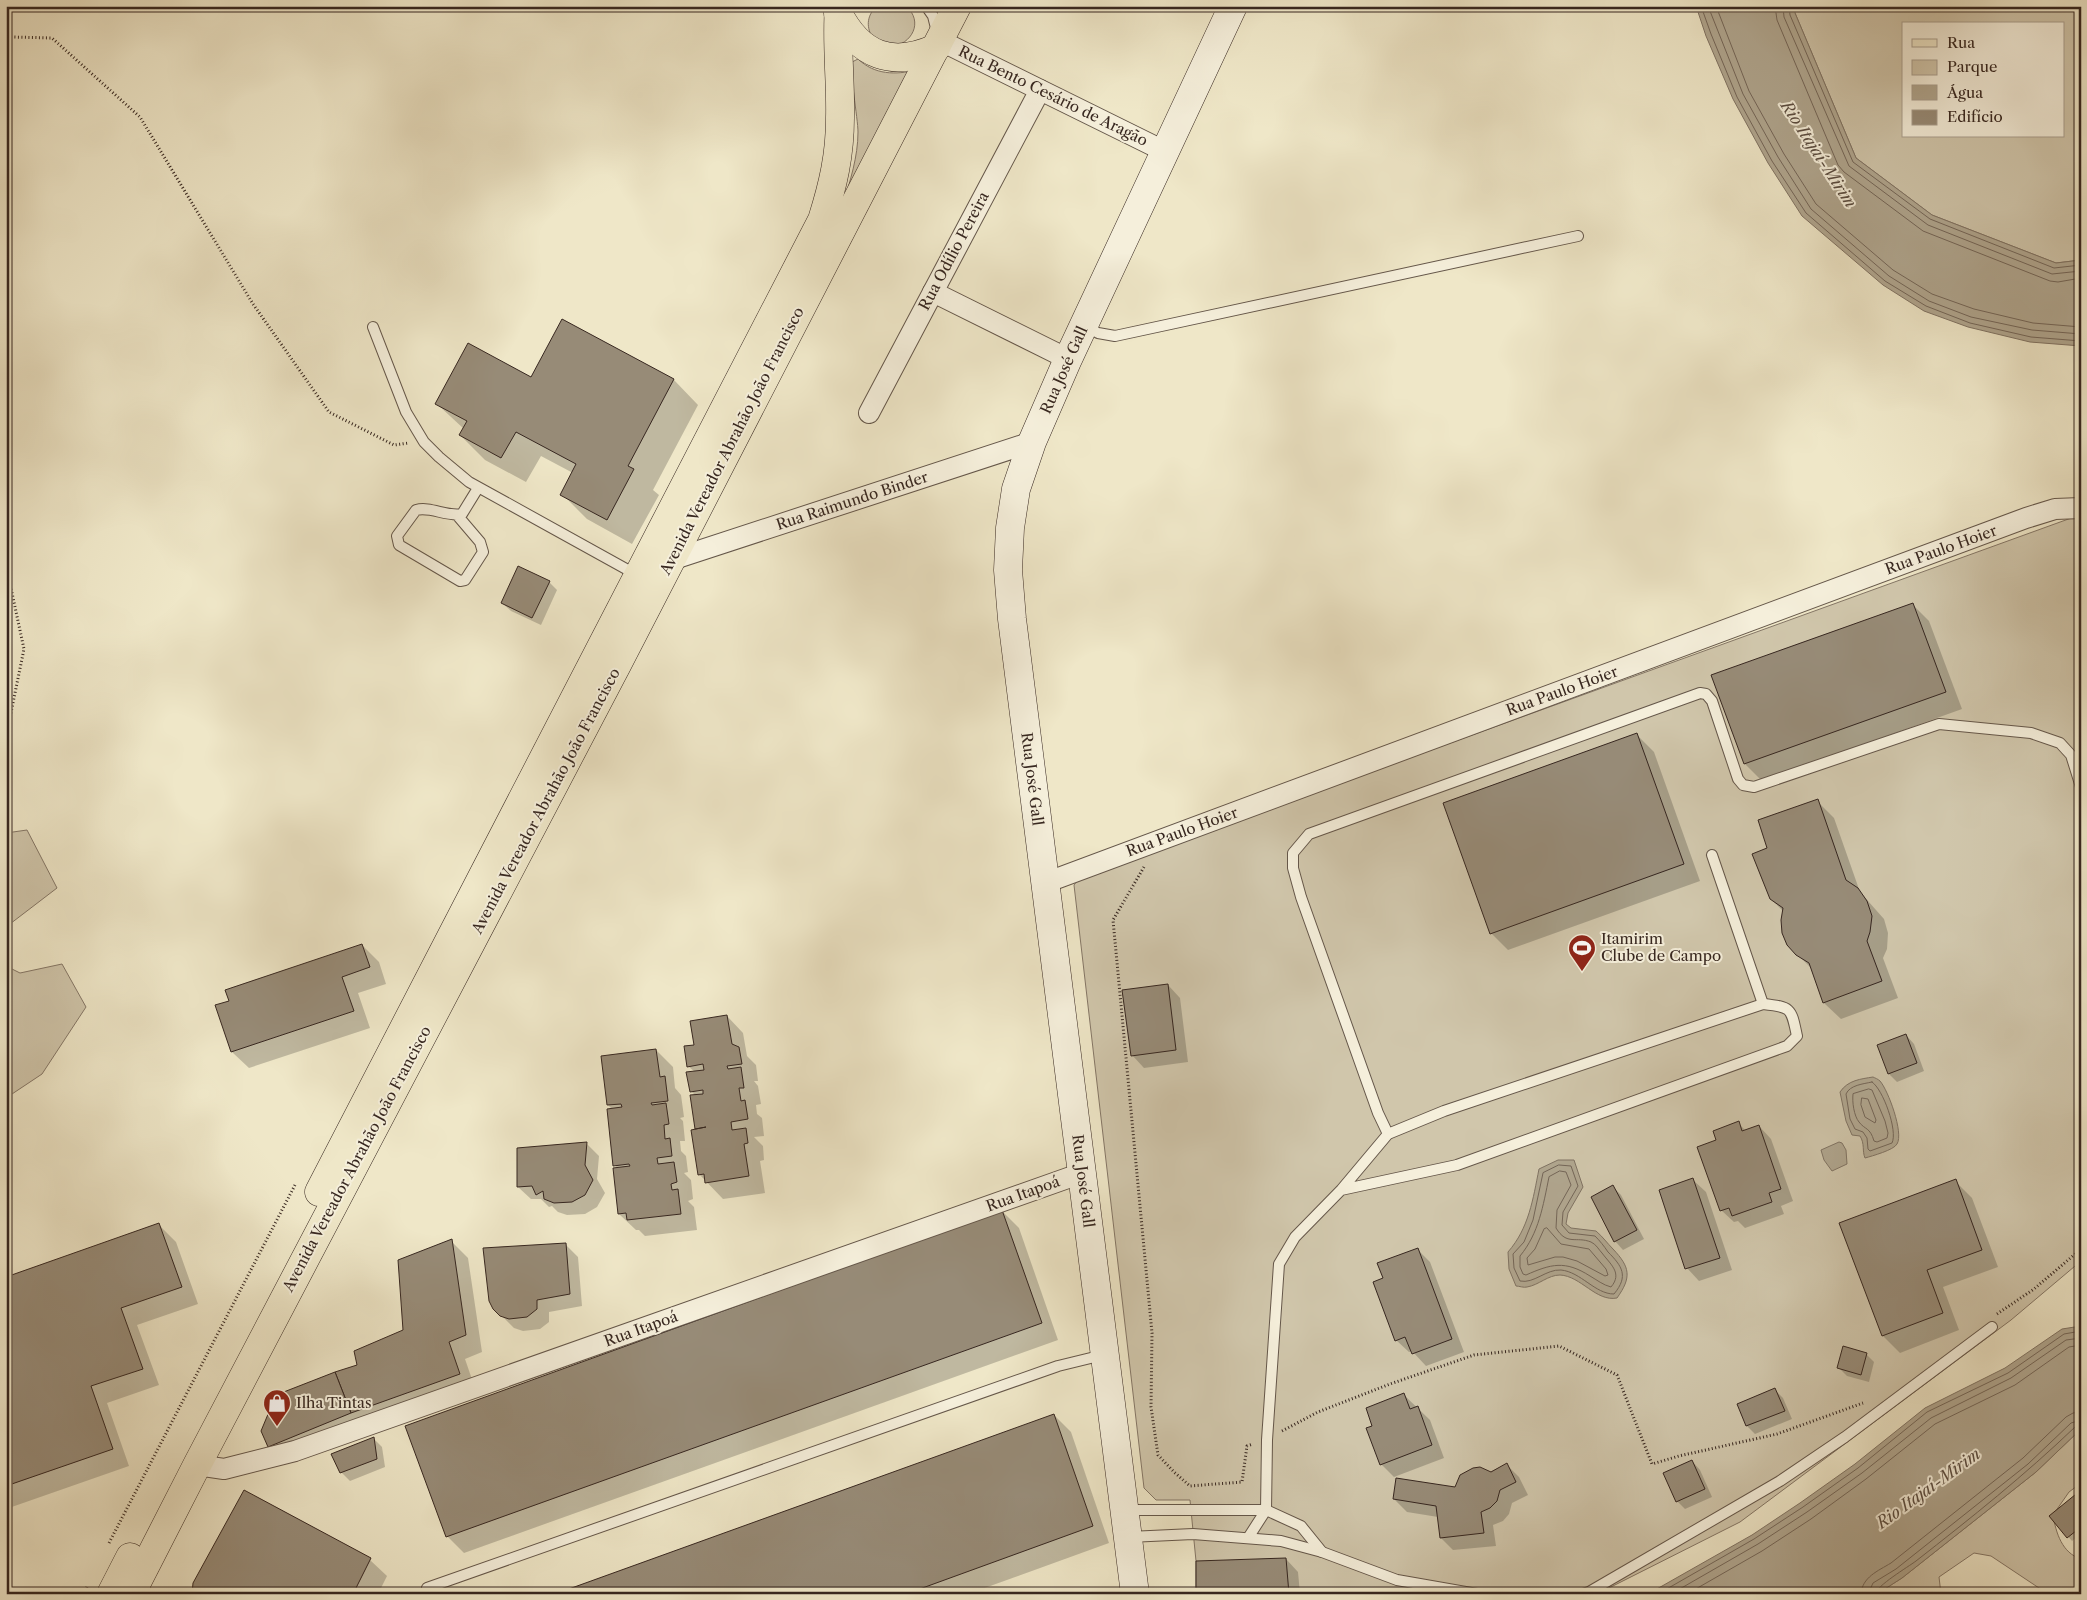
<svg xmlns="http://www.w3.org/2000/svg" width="2087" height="1600" font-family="'Libre Caslon Text',serif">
  <rect width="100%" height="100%" fill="#efe7c8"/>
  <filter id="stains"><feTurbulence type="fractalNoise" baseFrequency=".004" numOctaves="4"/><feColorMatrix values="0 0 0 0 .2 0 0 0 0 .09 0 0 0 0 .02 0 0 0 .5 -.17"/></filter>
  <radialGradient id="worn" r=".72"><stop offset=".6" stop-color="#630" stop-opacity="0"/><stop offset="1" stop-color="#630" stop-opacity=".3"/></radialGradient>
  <g fill="#d0c6ab" stroke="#847666" fill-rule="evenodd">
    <path d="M 877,6 L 906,6 C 924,22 912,44 891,47 L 872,37 C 866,26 867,15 877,6 Z"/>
    <path d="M 1794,6 L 2081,6 L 2081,260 L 2056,263 L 1932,215 L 1856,158 L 1795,13 ZM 1903,24 L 2063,24 L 2063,136 L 1903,136 Z"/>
    <path d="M 858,59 C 875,75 895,75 917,70 L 843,205 C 850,181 858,157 858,132 C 858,119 849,69 852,62 Z"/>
    <polygon points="2074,517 2081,520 2081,1261 2011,1320 1740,1522 1597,1594 1196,1594 1196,1561 1190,1500 1156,1500 1144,1488 1074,885 1080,877"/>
    <polygon points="27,830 57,888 6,927 6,833"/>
    <polygon points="62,964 86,1007 42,1074 6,1098 6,966 20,973"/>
    <path d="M 2081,1429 L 2081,1483 L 2069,1492 L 2053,1515 C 2056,1533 2062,1553 2081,1559 L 2081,1594 L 2048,1594 L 1991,1556 L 1974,1553 L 1939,1577 L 1941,1594 L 1877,1594 L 1902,1578 L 2036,1472 Z"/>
  </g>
  <g fill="#b0a68f" stroke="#807363">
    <polygon points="1696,6 1794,6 1795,13 1856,158 1932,215 2056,263 2081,260 2081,346 2030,342 1968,327 1924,311 1883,285 1802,216 1768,163 1733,99 1706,36"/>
    <path d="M 1873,1077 C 1875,1078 1878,1079 1880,1081 C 1888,1090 1904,1133 1897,1144 C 1894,1150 1872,1156 1865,1158 C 1862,1151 1865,1144 1860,1136 L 1852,1135 L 1846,1121 L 1840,1092 C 1848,1080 1861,1079 1873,1077 Z"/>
    <polygon points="1839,1142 1842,1143 1846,1150 1847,1164 1832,1171 1824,1160 1821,1150"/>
    <path d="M 1558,1160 L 1574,1160 L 1583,1187 L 1568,1213 L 1566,1224 L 1571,1228 L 1596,1231 C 1603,1237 1607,1243 1613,1249 C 1630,1267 1632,1277 1617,1298 C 1596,1302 1581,1276 1560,1275 C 1548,1275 1539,1285 1527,1287 C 1524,1288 1519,1286 1516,1286 L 1509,1269 L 1508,1252 C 1529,1228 1533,1199 1539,1169 Z"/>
    <polygon points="2081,1326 2081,1429 2036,1472 1902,1578 1877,1594 1648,1594 1752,1535 1800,1503 1855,1464 1925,1408 2005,1368 2062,1329"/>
  </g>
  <g fill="#0003">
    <polygon points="563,321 674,380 698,405 653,490 659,495 632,544 587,519 562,494 573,473 541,456 526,482 485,460 460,435 464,429 437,404 532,379"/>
    <polygon points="549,582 557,590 541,625 511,611 502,603"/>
    <polygon points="1912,604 1929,621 1962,709 1762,781 1745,764 1712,676"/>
    <polygon points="1637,735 1654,752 1700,881 1508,950 1491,933"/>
    <polygon points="1817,801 1834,818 1860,892 1884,919 1888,933 1887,949 1883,958 1898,998 1841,1019 1824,1003 1813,970 1797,954 1783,911 1771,899 1769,849"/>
    <polygon points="362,945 379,962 386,984 358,993 370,1028 249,1068 232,1052"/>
    <polygon points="1168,985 1180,998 1188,1062 1144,1068 1132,1055"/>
    <polygon points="727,1016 743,1033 747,1056 756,1065 758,1081 754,1081 758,1086 761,1104 756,1105 757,1114 762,1118 764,1136 754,1137 763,1146 764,1160 760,1161 765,1193 723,1199 699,1174 696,1096 691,1091 695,1072 688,1066 696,1046"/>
    <polygon points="1906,1035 1914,1044 1924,1071 1897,1082 1889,1074"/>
    <polygon points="656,1050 673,1067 675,1088 681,1095 684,1117 680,1118 683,1121 685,1141 680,1141 681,1151 686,1156 688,1172 684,1173 691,1180 693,1199 688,1201 694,1207 697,1230 645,1236 639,1230 636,1230 619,1214 618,1169 615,1165 612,1109 608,1105"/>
    <polygon points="1738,1123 1746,1131 1759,1126 1771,1139 1793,1201 1781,1206 1784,1214 1745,1228 1738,1221 1734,1222 1721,1210 1718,1141"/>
    <polygon points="587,1144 599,1156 597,1179 605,1193 597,1207 585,1214 567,1215 558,1212 552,1206 549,1207 541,1199 531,1199 518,1187"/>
    <polygon points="1693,1180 1706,1192 1732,1270 1699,1281 1687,1268"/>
    <polygon points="1955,1181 1972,1198 1998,1267 1943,1287 1959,1330 1900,1353 1883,1336 1841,1224"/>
    <polygon points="1613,1187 1621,1195 1644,1239 1623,1250 1615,1241 1592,1198"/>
    <polygon points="1002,1211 1019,1228 1058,1340 464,1553 447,1536"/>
    <polygon points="159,1225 176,1242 198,1304 137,1325 159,1385 107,1403 129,1466 6,1509 6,1279"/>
    <polygon points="451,1241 468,1258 482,1352 465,1359 476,1391 282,1459 269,1447 262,1431 358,1366 404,1331"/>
    <polygon points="566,1245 578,1257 582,1306 549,1312 549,1322 540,1329 523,1331 514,1328 501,1315"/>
    <polygon points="1417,1249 1430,1262 1464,1352 1426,1366 1412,1351 1409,1352 1396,1340 1385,1279"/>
    <polygon points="1866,1354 1874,1362 1869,1382 1847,1376 1839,1368"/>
    <polygon points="1775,1390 1783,1398 1792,1419 1755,1434 1747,1426 1739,1404"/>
    <polygon points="1404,1395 1430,1420 1444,1458 1394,1477 1381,1464 1374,1427"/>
    <polygon points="1054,1415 1071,1432 1109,1543 968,1594 559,1594"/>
    <polygon points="374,1439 382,1447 385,1467 350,1481 341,1472"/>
    <polygon points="1692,1461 1700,1470 1712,1497 1685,1509 1677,1501"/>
    <polygon points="1506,1464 1519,1477 1528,1495 1512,1503 1509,1514 1503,1521 1493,1525 1496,1546 1453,1550 1441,1538 1438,1517 1407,1512 1394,1499 1456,1488"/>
    <polygon points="244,1492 370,1560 387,1576 378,1594 193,1594"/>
    <polygon points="2081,1492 2081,1534 2072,1541 2050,1516"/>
    <polygon points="1286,1559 1298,1572 1300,1594 1198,1594"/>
  </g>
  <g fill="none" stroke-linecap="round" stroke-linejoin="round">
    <g stroke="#746658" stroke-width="1">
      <polyline points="1701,6 1711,34 1737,97 1772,161 1806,213 1885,281 1926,306 1970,323 2031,337 2081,341"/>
      <polyline points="1708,6 1743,94 1778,157 1811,209 1889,276 1929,301 1971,317 2032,330 2081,334"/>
      <polyline points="1716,6 1749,91 1784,154 1816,204 1893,270 1932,294 1974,309 2033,323 2081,327"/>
      <polyline points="1775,6 1777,20 1838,165 1844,172 1923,231 2050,281 2058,282 2081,278"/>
      <polyline points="1783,6 1784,17 1849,166 1928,225 2052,274 2081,271"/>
      <polyline points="1789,6 1790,15 1853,162 1930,219 2054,268 2081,265"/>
      <path d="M 1872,1082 C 1883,1089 1898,1131 1892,1143 L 1870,1151 L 1868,1149 L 1867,1138 L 1863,1132 L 1855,1129 L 1850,1119 L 1846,1094 C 1850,1085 1863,1084 1872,1082 Z"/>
      <path d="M 1869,1089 L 1872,1090 L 1885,1121 L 1888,1133 L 1887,1138 L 1877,1142 L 1874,1141 C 1870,1127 1865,1130 1859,1122 C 1854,1116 1852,1102 1853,1094 Z"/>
      <polygon points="1862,1098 1868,1099 1876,1120 1875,1123 1865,1117 1861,1105"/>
      <path d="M 1559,1165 L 1571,1166 L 1578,1186 L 1563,1212 L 1562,1225 L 1569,1233 L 1595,1236 C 1600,1241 1604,1246 1608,1252 C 1622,1266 1629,1276 1614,1294 C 1595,1294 1581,1272 1561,1270 C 1546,1269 1534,1284 1520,1281 L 1514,1268 L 1513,1254 L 1524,1242 L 1533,1220 L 1543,1173 Z"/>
      <path d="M 1560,1171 L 1566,1172 L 1571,1185 L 1557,1210 L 1556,1228 C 1567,1246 1576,1236 1591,1242 C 1596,1244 1599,1250 1602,1253 C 1610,1264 1623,1273 1611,1287 C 1603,1285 1597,1280 1590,1276 C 1565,1260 1551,1264 1526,1275 L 1523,1274 L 1520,1267 L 1520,1256 C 1539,1233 1543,1206 1549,1177 Z"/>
      <polygon points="1547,1228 1561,1244 1589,1249 1606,1269 1608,1275 1605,1276 1577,1261 1563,1257 1555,1257 1528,1265 1527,1258 1535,1249 1544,1229"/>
      <polyline points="1658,1594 1754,1539 1803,1507 1858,1468 1927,1412 2008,1373 2064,1334 2081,1331"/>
      <polyline points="1671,1594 1758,1544 1807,1512 1862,1473 1931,1418 2011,1378 2066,1340 2081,1338"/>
      <polyline points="1687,1594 1762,1551 1811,1519 1866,1479 1935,1424 2015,1385 2069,1347 2081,1345"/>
      <path d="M 1861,1594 C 1862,1577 1878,1571 1891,1563 L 2023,1458 L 2066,1417 L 2073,1413 L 2081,1412"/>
      <polyline points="1868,1594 1873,1583 1896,1569 2028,1464 2071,1423 2081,1420"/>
      <path d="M 1875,1594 C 1876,1586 1908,1567 1916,1561 C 1971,1518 2025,1475 2075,1427 L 2081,1426"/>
    </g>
  </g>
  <g fill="#978b77" stroke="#372720">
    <polygon points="562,319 674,379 628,466 634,469 607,520 560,495 576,464 516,432 501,458 459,435 467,421 435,404 468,343 531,377"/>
    <polygon points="518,566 550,581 532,618 501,603"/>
    <polygon points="1913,603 1946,692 1744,764 1711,675"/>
    <polygon points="1637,733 1684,864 1490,934 1443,803"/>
    <polygon points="1818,799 1846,880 1858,888 1867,901 1872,916 1870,932 1867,941 1882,981 1823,1003 1809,963 1796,955 1787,945 1782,933 1781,920 1783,908 1770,899 1752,854 1767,848 1758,820"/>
    <polygon points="362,944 370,967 342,977 354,1011 231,1052 215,1005 229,1001 225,990"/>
    <polygon points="1168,984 1176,1050 1131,1056 1122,990"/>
    <polygon points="727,1015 732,1044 739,1047 742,1064 727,1066 728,1069 741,1067 744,1088 739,1088 741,1101 745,1100 748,1119 731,1122 732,1130 746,1128 748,1143 744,1144 749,1176 705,1183 704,1174 698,1175 691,1130 706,1127 695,1129 690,1095 703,1094 703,1090 690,1092 686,1072 704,1070 703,1064 687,1067 684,1046 694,1045 690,1021"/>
    <polygon points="1906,1034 1917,1063 1888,1074 1877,1045"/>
    <polygon points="656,1049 660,1077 665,1076 668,1101 651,1103 652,1105 666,1103 669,1124 664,1125 665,1139 670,1138 672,1156 657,1158 658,1164 674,1162 677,1182 671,1184 672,1190 678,1189 681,1214 627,1220 626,1213 618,1214 613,1168 630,1166 629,1164 613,1166 607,1109 622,1107 621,1104 607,1105 601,1056"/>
    <polygon points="1739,1121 1742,1131 1759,1125 1781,1189 1769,1193 1772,1202 1732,1216 1729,1208 1720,1211 1697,1147 1716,1140 1713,1131"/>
    <polygon points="587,1142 585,1165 593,1180 585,1195 572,1202 554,1203 544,1199 543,1191 536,1195 532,1186 517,1187 517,1148"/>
    <polygon points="1693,1178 1720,1258 1685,1269 1659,1190"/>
    <polygon points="1956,1179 1982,1250 1927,1270 1943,1313 1882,1336 1839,1223"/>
    <polygon points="1613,1185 1637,1230 1614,1242 1591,1197"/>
    <polygon points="1002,1210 1042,1323 446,1537 405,1426"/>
    <polygon points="159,1223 182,1287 121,1308 143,1369 91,1386 113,1449 6,1486 6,1277"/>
    <polygon points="452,1239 466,1335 449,1342 460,1374 351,1413 335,1372 357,1365 354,1351 403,1330 398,1260"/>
    <polygon points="566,1243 570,1294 537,1300 537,1309 527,1317 509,1319 500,1316 493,1309 489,1301 483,1248"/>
    <polygon points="1418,1248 1452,1339 1412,1354 1405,1337 1395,1341 1373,1282 1383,1278 1377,1263"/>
    <polygon points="1843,1346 1867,1353 1861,1375 1837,1368"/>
    <polygon points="335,1372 351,1413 268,1447 261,1431 276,1395"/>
    <polygon points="1775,1388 1785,1411 1746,1426 1737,1404"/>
    <polygon points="1404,1393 1410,1409 1418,1406 1432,1445 1380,1465 1366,1428 1372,1426 1366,1408"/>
    <polygon points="1054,1414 1093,1526 906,1594 555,1594"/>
    <polygon points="374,1437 377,1459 340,1473 331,1454"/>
    <polygon points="1692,1460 1705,1489 1676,1502 1663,1473"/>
    <polygon points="1507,1463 1516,1482 1500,1490 1497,1501 1490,1508 1481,1512 1484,1533 1440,1538 1436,1506 1393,1499 1396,1478 1455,1487 1460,1475 1473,1468 1480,1467 1491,1472"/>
    <polygon points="244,1490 371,1558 353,1594 192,1594 193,1583"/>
    <polygon points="2081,1490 2081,1527 2067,1538 2049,1516"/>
    <polygon points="1286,1558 1289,1594 1196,1594 1196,1561"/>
  </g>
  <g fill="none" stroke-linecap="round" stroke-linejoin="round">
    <g stroke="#65574a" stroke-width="12">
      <g id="lane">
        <polyline points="926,6 933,16 937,32"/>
        <polyline points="1084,325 1098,333 1115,336 1578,236"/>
        <polyline points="373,327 406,412 424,442 439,457 469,482 637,575"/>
        <path d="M 457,515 L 480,542 L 483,552 L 465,580 L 460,581 L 399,545 L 397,536 L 416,510 C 431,506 446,517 462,514 L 478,488"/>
        <polyline points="1712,855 1763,1004"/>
        <polyline points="1388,1134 1378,1113 1301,897 1293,868 1293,853 1309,834 1700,693 1706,694 1712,701 1738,779 1743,785 1754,787 1939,724 2031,733 2060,743 2071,755 2081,787"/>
        <polyline points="1127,1510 1266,1510 1301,1526 1322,1552"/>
        <polyline points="1129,1537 1193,1534 1281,1541 1322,1552 1397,1580 1477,1594"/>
        <path d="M 1248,1538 L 1266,1510 L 1267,1440 L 1279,1264 L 1295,1237 L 1341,1190 L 1388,1134 L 1444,1111 L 1763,1004 C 1792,1007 1791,1008 1797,1036 L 1787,1046 L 1457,1165 L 1341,1190"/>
        <polyline points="427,1588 1058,1366 1103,1355"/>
        <polyline points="1583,1594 1589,1592 1780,1481 1845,1437 1992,1327"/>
      </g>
    </g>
    <g stroke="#65574a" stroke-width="22">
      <g id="street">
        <polyline points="939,40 1166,152"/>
        <polyline points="933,292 1068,359"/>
        <polyline points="869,413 1040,90"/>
        <polyline points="671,560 1032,442"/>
        <polyline points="1045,883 2026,518 2055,509 2081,508"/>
        <polyline points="197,1465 224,1469 295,1451 1082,1173"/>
      </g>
    </g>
    <g stroke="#372720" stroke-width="29">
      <polyline id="secondary" points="1135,1594 1012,619 1008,570 1010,528 1016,489 1032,442 1068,359 1233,6"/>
    </g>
    <g stroke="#372720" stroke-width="29">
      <g id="primary">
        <path d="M 838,13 C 860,56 892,68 936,48"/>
        <path d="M 319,1192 L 822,220 C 833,185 840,155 840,118 C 841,81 836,43 839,6"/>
        <polyline points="111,1594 130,1557"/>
        <polyline points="131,1594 197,1465 618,663 957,6"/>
      </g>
    </g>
    <g stroke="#372720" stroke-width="3" stroke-dasharray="1 2.5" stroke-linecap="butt">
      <polyline points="6,42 11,37 52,38 140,117 253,304 329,412 394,445 409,443"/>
      <polyline points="6,565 24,649 6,737"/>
      <polyline points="1144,867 1113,920 1152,1333 1151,1407 1158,1455 1174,1472 1190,1486 1242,1482 1247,1446 1253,1444"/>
      <polyline points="1997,1314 2034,1289 2081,1249"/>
      <polyline points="1282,1431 1318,1412 1390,1384 1474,1355 1559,1346 1617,1375 1652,1464 1679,1456 1777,1434 1863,1403"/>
      <polyline points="109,1543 295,1185"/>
      <polyline points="84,1594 87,1587"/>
    </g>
    <use href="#lane" stroke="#f5efdb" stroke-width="10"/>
    <use href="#street" stroke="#f5efdb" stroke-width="20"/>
    <use href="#secondary" stroke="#f5efdb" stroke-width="28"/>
    <use href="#primary" stroke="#efe7c8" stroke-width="28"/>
  </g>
  <defs>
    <g id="stadium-pin" transform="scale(1.4375)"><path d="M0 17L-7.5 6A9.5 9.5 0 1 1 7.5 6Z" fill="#8f2418" stroke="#f5efdb"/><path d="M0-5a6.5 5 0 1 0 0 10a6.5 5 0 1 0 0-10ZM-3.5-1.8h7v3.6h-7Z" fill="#fff"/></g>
    <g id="shop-pin" transform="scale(1.4375)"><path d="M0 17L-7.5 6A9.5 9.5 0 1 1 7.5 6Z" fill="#8f2418" stroke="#f5efdb"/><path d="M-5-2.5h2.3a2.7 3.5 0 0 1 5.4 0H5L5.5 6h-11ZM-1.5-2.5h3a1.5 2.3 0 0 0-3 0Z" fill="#fff"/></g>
  </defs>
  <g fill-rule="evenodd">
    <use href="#stadium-pin" x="1582" y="948"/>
    <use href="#shop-pin" x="277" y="1403"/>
  </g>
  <g text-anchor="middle" stroke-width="4" stroke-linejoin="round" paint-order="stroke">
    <g font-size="15" fill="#372720" stroke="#f5efdb">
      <text transform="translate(1053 96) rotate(26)" y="5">Rua Bento Cesário de Aragão</text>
      <text transform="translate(954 251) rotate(-62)" y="5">Rua Odílio Pereira</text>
      <text transform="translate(1064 370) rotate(-66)" y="5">Rua José Gall</text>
      <text transform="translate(732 441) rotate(-63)" y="5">Avenida Vereador Abrahão João Francisco</text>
      <text transform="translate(852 501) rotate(-18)" y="5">Rua Raimundo Binder</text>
      <text transform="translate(1941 550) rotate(-20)" y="5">Rua Paulo Hoier</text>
      <text transform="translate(1562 691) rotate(-20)" y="5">Rua Paulo Hoier</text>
      <text transform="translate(1032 779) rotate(83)" y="5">Rua José Gall</text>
      <text transform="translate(546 801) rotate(-62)" y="5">Avenida Vereador Abrahão João Francisco</text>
      <text transform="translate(1182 832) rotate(-20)" y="5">Rua Paulo Hoier</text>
      <text transform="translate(357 1159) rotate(-62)" y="5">Avenida Vereador Abrahão João Francisco</text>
      <text transform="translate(1083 1181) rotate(83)" y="5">Rua José Gall</text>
      <text transform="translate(1023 1194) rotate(-20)" y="5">Rua Itapoá</text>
      <text transform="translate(641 1329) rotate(-20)" y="5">Rua Itapoá</text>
    </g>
    <g font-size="15" fill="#372720" stroke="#f5efdb" text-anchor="start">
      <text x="1601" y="944">Itamirim<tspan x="1601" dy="17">Clube de Campo</tspan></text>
      <text x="296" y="1408">Ilha Tintas</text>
    </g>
    <g font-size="16" font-style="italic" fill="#5b4d41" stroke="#f5efdb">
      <text transform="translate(1819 154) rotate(57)" y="6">Rio Itajaí-Mirim</text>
      <text transform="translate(1928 1488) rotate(-36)" y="6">Rio Itajaí-Mirim</text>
    </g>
  </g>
  <rect width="2087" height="1600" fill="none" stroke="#efe7c8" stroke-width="25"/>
  <rect x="8" y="8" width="2072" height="1585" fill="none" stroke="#372720" stroke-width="2.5"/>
  <rect x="12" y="12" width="2062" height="1575" fill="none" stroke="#372720"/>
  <rect x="1902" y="22" width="162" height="115" fill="#f5efdb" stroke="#a99f90"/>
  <rect x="1912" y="39" width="25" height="8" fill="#efe7c8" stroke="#a99f90"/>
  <text x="1947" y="48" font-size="15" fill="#372720">Rua</text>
  <rect x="1912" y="60" width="25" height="15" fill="#d0c6ab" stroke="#a99f90"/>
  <text x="1947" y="72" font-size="15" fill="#372720">Parque</text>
  <rect x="1912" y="85" width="25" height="15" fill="#b0a68f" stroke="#a99f90"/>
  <text x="1947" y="98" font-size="15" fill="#372720">Água</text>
  <rect x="1912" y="110" width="25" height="15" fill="#978b77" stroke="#a99f90"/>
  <text x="1947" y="122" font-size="15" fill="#372720">Edifício</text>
  <rect width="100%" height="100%" filter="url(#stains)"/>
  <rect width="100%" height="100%" fill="url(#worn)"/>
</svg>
